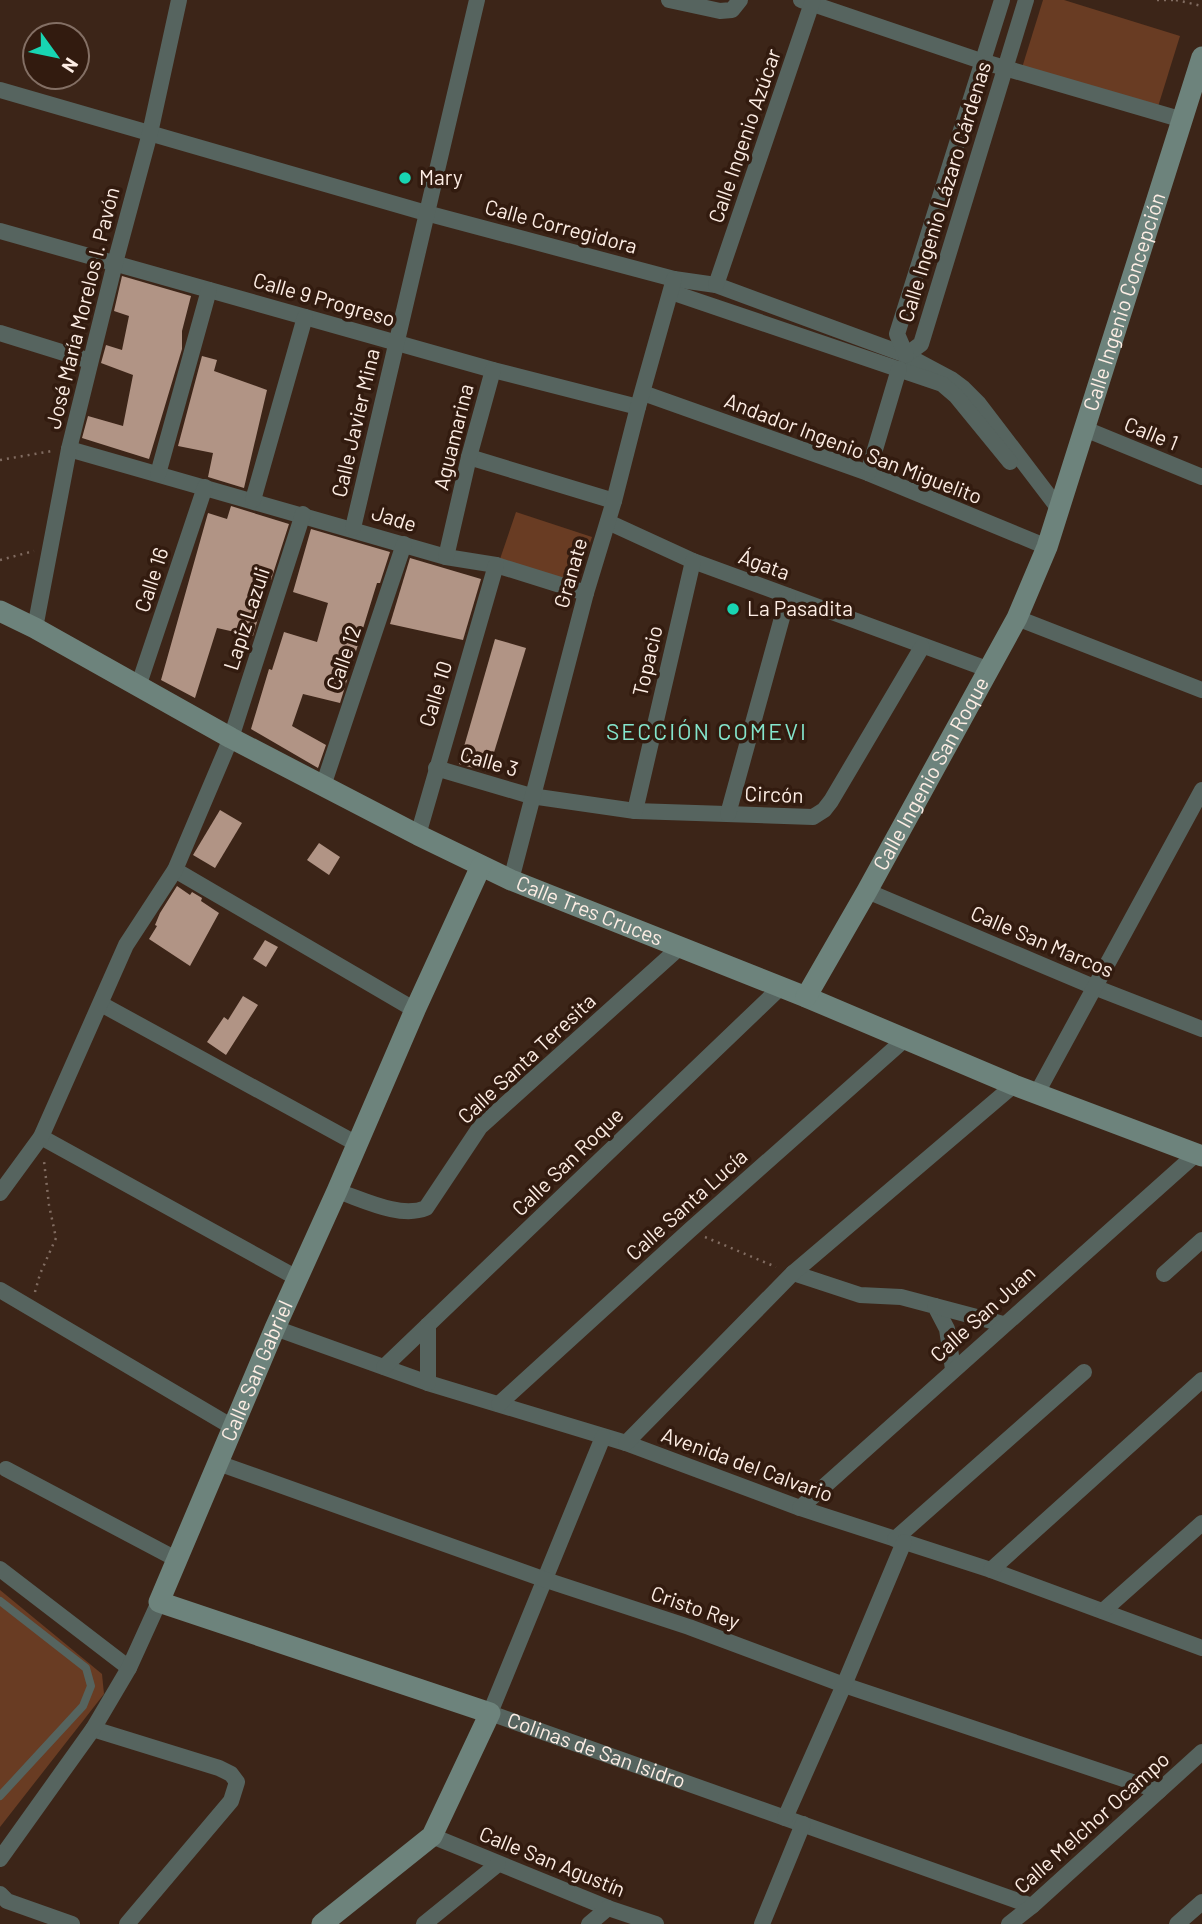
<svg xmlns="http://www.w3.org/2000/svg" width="1202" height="1924" font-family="Barlow,sans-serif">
  <rect width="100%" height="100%" fill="#3c2518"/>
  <g fill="#693c23">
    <polygon points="1043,0 1064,0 1180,36 1156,113 1021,71"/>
    <polygon points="516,512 592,537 576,584 500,559"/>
    <polygon points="0,1590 102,1674 104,1694 0,1827"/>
  </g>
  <g fill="#b19485">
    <polygon points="122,276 191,296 182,331 182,349 149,459 82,438 88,416 123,426 133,375 101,363 106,345 122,350 129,316 114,311"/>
    <polygon points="202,356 217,360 214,371 267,390 244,488 208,477 213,453 178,446"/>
    <polygon points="231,506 289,524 271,580 269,579 253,636 217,628 195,698 161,680 208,513 227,519"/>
    <polygon points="311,529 390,552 380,583 377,583 340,703 303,694 292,726 326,745 318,768 251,729 269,669 272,670 284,632 317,642 328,603 293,592"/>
    <polygon points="410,558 481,579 463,640 390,624"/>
    <polygon points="495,639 526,648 488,772 459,764"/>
    <polygon points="220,810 242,823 215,868 193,855"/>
    <polygon points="319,843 340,857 329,875 307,860"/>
    <polygon points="177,886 190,895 192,892 202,898 201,901 219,913 190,966 149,939 157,926 155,925 160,913"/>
    <polygon points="265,940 278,947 266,967 253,959"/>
    <polygon points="243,996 258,1005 226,1055 207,1042 224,1017 228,1020"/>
  </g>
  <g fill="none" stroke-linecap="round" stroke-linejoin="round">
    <g stroke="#816c61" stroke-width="2.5" stroke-dasharray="2 5" stroke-linecap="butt">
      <polyline points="1157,0 1174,0"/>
      <polyline points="1176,0 1202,6"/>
      <polyline points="0,460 52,451"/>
      <polyline points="0,560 34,551"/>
      <polyline points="705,1237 776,1267"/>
      <polyline points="35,1292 40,1274 56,1238 49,1205 44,1161"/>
    </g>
    <polyline stroke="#56645f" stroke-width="8" points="0,1601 86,1668 91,1686 83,1706 0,1796"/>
    <g stroke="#56645f" stroke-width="16">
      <polyline points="669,0 720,11 732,10 740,0"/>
      <polyline points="801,0 981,61 1183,120"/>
      <polyline points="0,90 426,213 674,279 716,285 906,355 951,379 963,388 979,404 1059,509"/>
      <polyline points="0,231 493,370 638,407"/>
      <polyline points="716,285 813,0"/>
      <polyline points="671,292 942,384 956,396 1010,462"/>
      <polyline points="0,333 90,361"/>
      <polyline points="906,355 921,344 1026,0"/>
      <polyline points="906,355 897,334 1002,0"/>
      <polyline points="643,393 868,473 1047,547"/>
      <polyline points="1085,429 1202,477"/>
      <polyline points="69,449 446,557 496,565 586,593"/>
      <polyline points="469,457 614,501"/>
      <polyline points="868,473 899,369"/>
      <polyline points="158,474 209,290"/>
      <polyline points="253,500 305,317"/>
      <polyline points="608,522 693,561 987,669"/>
      <polyline points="353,528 477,0"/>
      <polyline points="446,557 469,457 493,370"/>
      <polyline points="1017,618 1202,690"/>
      <polyline points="35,628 69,449 115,263 150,133 179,0"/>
      <polyline points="138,687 205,487"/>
      <polyline points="436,768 531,796 635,811 813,817 824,810 831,801 922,647"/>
      <polyline points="323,786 404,544"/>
      <polyline points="635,811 693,561"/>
      <polyline points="728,814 788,596"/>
      <polyline points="418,835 496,565"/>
      <polyline points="175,870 415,1010"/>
      <polyline points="511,880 586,593 614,501 638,407 674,279"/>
      <polyline points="867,891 1094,987 1202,1029"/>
      <polyline points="101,1004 357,1144"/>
      <polyline points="1037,1093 1202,790"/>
      <polyline points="41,1137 297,1278"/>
      <path d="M 337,1191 C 362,1199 400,1219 426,1208 L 480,1127 L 679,948"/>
      <polyline points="0,1193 41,1137 126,945 175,870 231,738 303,514"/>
      <polyline points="793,1273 860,1295 901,1297 935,1306 947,1329 953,1369"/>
      <polyline points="1164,1274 1202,1240"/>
      <polyline points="0,1290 234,1428"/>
      <polyline points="935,1306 1003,1324"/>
      <polyline points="275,1328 428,1383 626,1443 800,1508 991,1570 1202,1648"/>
      <polyline points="384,1367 781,987"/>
      <polyline points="428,1383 428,1325"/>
      <polyline points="499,1404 690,1230 904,1040"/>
      <path id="s1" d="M 603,1437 L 490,1713 L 1032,1906"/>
      <polyline points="626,1443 793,1273 1014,1085"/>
      <polyline points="218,1463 543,1579 689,1627 844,1685 1159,1791"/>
      <polyline points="6,1469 176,1559"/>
      <polyline points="800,1508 1196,1154"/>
      <polyline points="895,1539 1084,1372"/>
      <polyline points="0,1569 129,1668"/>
      <polyline points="991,1570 1202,1380"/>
      <polyline points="1103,1611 1202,1523"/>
      <polyline points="93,1729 219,1768 231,1774 237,1782 231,1801 127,1924"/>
      <polyline points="785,1818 844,1685 904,1542"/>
      <polyline points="432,1836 608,1908 656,1924"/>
      <polyline points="0,1859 93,1729 129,1668 159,1602"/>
      <polyline points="0,1894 7,1901 72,1924"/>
      <polyline points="424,1924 498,1864"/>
      <polyline points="589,1924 608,1908"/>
      <polyline points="762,1924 803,1824"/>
      <polyline points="1009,1924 1032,1906 1202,1752"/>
      <polyline points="1177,1924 1202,1902"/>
    </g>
    <g stroke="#6d837c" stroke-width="21">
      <path id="s2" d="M 0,611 L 35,628 L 231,738 L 418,835 L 511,880 L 806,997 L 1014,1085 L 1202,1156"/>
      <path id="s3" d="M 806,997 L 867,891 L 1017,618 L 1047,547 L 1202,57"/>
      <path id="s4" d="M 322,1924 L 432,1836 L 490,1713 L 159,1602 L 275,1328 L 337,1191 L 415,1010 L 481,866"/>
    </g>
  </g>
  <g fill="#18d5b2" stroke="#321b0f" stroke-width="2.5">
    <circle cx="405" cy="178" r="7"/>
    <circle cx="733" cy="609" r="7"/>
  </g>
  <g text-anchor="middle" stroke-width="7" stroke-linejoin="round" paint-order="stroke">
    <g font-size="21" fill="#fdede4" stroke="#321b0f">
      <text transform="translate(745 136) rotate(-71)" y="7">Calle Ingenio Azúcar</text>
      <text transform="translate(945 192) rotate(-73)" y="7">Calle Ingenio Lázaro Cárdenas</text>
      <text transform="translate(561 227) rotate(15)" y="7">Calle Corregidora</text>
      <text transform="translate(324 300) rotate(16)" y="7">Calle 9 Progreso</text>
      <text dy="7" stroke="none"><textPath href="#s3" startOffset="768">Calle Ingenio Concepción</textPath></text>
      <text transform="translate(83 308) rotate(-76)" y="7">José María Morelos I. Pavón</text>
      <text transform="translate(356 423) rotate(-77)" y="7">Calle Javier Mina</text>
      <text transform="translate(1151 434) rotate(22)" y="7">Calle 1</text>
      <text transform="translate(454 437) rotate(-76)" y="7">Aguamarina</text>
      <text transform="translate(853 449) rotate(21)" y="7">Andador Ingenio San Miguelito</text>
      <text transform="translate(394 519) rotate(17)" y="7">Jade</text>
      <text transform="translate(764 565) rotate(20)" y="7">Ágata</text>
      <text transform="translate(571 573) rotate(-74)" y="7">Granate</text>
      <text transform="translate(152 580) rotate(-72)" y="7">Calle 16</text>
      <text transform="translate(247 619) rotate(-72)" y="7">Lapiz Lazuli</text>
      <text transform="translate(344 658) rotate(-71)" y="7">Calle 12</text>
      <text transform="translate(648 661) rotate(-77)" y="7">Topacio</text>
      <text transform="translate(436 694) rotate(-73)" y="7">Calle 10</text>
      <text transform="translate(489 762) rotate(16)" y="7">Calle 3</text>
      <text dy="7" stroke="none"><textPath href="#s3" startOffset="256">Calle Ingenio San Roque</textPath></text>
      <text transform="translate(774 795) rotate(2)" y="7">Circón</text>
      <text dy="7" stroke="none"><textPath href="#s2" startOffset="662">Calle Tres Cruces</textPath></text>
      <text transform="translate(1042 942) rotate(23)" y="7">Calle San Marcos</text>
      <text transform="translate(527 1059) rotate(-43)" y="7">Calle Santa Teresita</text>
      <text transform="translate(568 1162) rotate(-44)" y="7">Calle San Roque</text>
      <text transform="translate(687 1205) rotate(-42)" y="7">Calle Santa Lucía</text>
      <text transform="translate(983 1314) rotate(-42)" y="7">Calle San Juan</text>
      <text dy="7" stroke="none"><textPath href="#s4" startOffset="877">Calle San Gabriel</textPath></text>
      <text transform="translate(747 1465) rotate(20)" y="7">Avenida del Calvario</text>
      <text transform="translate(695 1608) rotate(19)" y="7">Cristo Rey</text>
      <text dy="7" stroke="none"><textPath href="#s1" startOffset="411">Colinas de San Isidro</textPath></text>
      <text transform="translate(1092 1823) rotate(-42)" y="7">Calle Melchor Ocampo</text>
      <text transform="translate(552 1862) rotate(22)" y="7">Calle San Agustín</text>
    </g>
    <g font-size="21" fill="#fdede4" stroke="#321b0f" text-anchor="start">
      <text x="419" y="185">Mary</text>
      <text x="747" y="616">La Pasadita</text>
    </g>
    <g font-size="23" letter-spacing="2" fill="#84e5cc" stroke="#321b0f">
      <text x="707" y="740">SECCIÓN COMEVI</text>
    </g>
  </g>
  <g transform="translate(56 56) rotate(123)"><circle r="33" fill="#321b0f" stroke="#836f64" stroke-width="2"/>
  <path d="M0-5L12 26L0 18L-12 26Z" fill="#18d5b2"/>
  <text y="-10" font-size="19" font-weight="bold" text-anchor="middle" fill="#fdede4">N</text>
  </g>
</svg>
